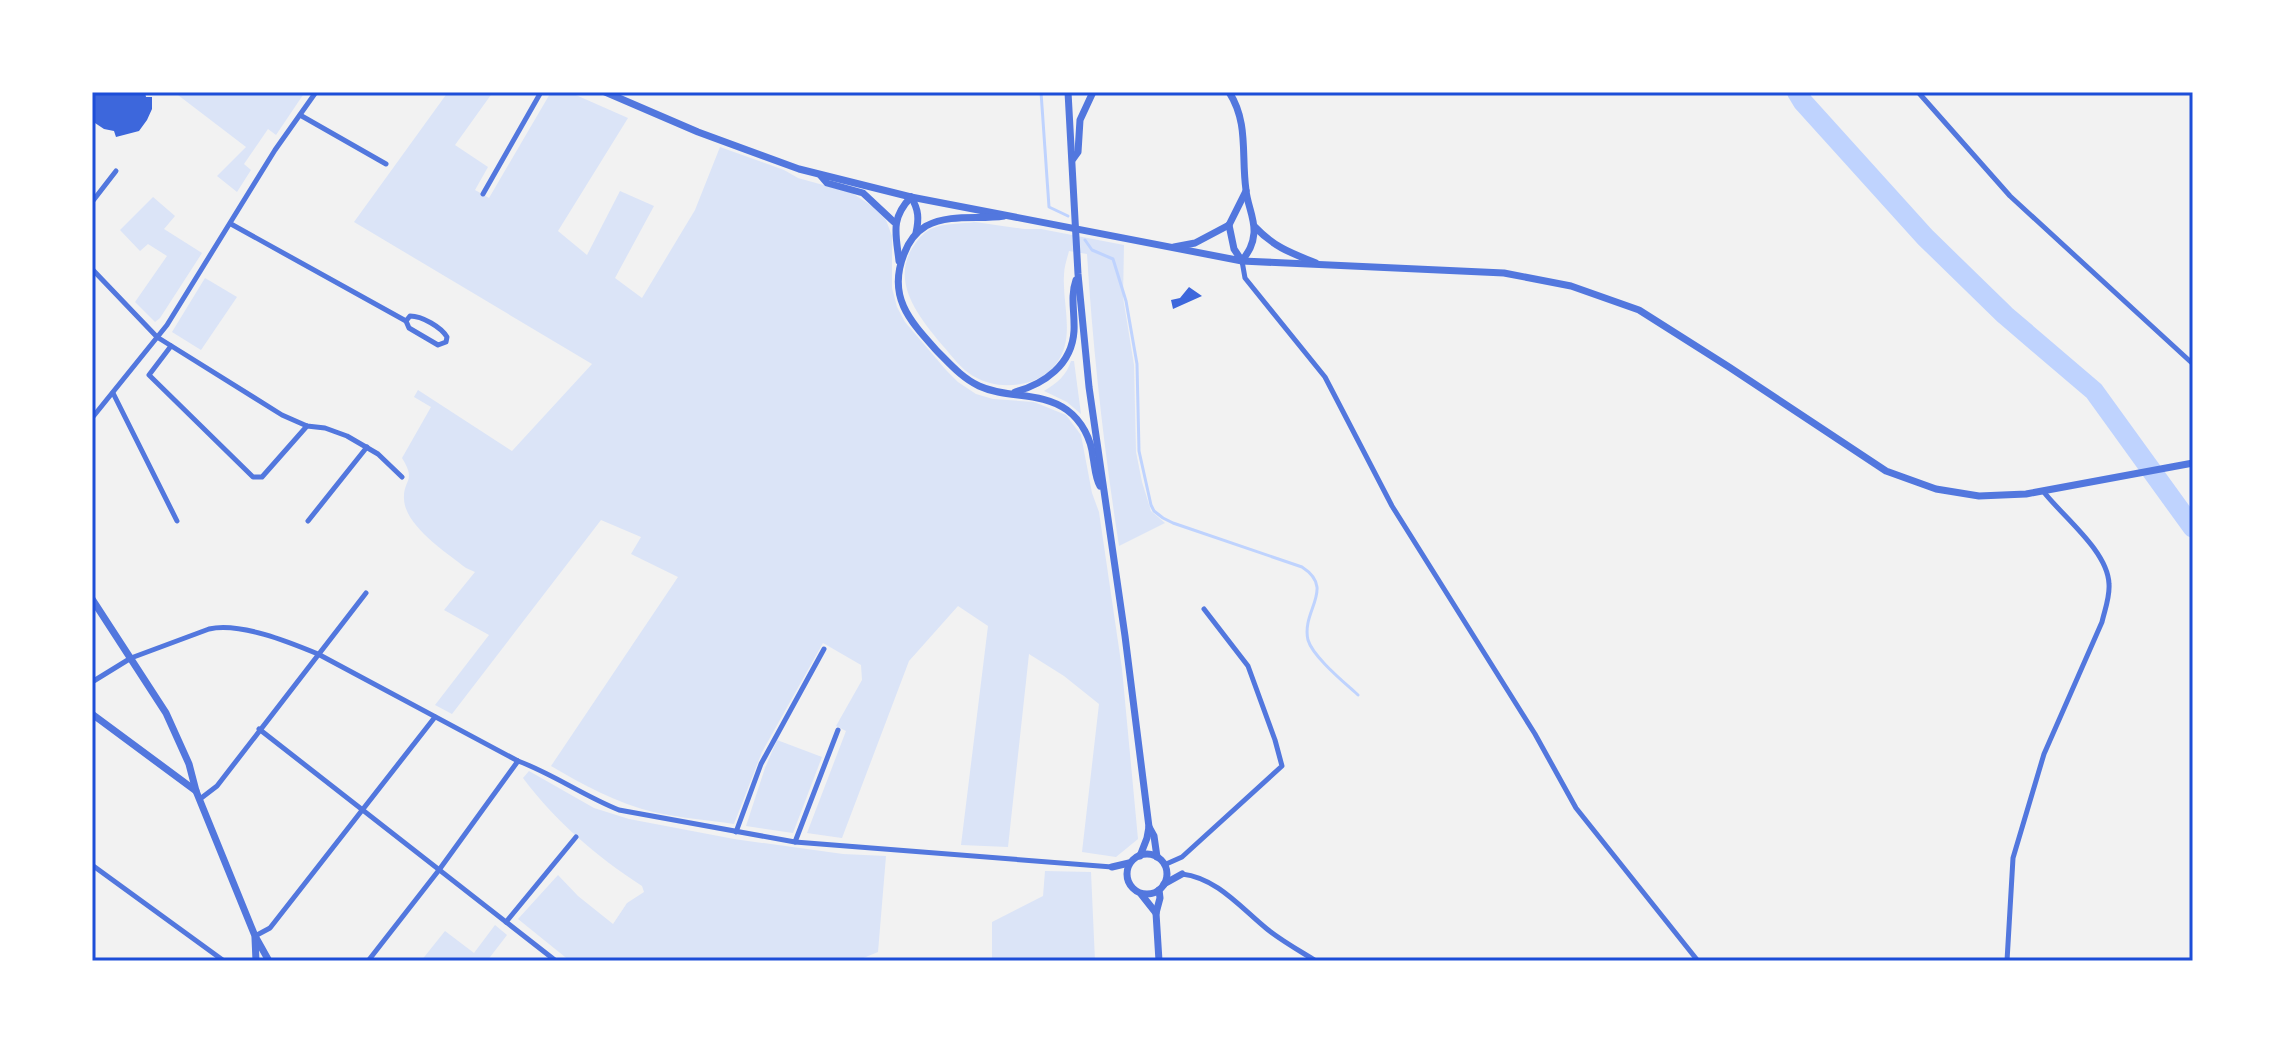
<svg xmlns="http://www.w3.org/2000/svg" width="2285" height="1053" font-family="'Fira Sans Condensed',sans-serif">
  <rect width="100%" height="100%" fill="#f2f2f2"/>
  <g fill="#dbe4f7">
    <polygon points="174,92 305,92 276,135 268,129 244,164 251,170 237,192 217,176 246,147"/>
    <path d="M 448,92 L 493,92 L 455,145 L 488,167 L 475,190 L 489,198 L 551,92 L 569,92 L 628,118 L 558,231 L 587,255 L 620,191 L 654,206 L 615,278 L 642,298 L 695,210 L 720,147 L 784,170 L 798,178 L 852,193 L 875,208 L 886,220 L 892,236 L 892,288 L 897,307 L 905,322 L 946,370 L 958,382 L 976,394 L 993,399 L 1034,402 L 1066,415 L 1081,435 L 1092,493 L 1099,512 L 1122,669 L 1138,839 L 1116,857 L 1082,852 L 1099,704 L 1064,676 L 1029,654 L 1008,847 L 961,845 L 988,626 L 958,606 L 909,661 L 842,838 L 807,833 L 846,731 L 836,726 L 862,680 L 861,665 L 823,643 L 762,752 L 734,824 C 707,820 680,818 653,812 C 617,803 583,785 551,766 L 678,577 L 631,554 L 641,537 L 601,520 L 452,714 L 435,705 L 489,635 L 444,610 L 475,572 L 466,568 C 447,553 405,526 404,499 C 403,479 417,482 402,458 L 431,407 L 414,397 L 418,390 L 512,451 L 592,364 L 354,222 Z"/>
    <polygon points="153,197 175,216 164,229 202,253 160,318 155,322 135,302 167,256 148,244 140,251 120,230"/>
    <path d="M 975,222 L 1024,229 L 1041,229 L 1124,245 L 1123,297 L 1134,365 L 1136,452 L 1142,482 L 1151,511 L 1165,523 L 1119,546 C 1104,449 1093,352 1087,254 L 1069,251 C 1067,259 1064,267 1064,275 C 1062,305 1076,338 1056,364 C 1049,374 1037,380 1026,383 C 1007,387 991,386 973,376 C 961,369 952,356 943,346 C 920,318 888,281 915,244 C 919,238 925,231 933,228 C 945,223 961,224 975,222 Z"/>
    <polygon points="205,278 237,297 201,350 172,332"/>
    <path d="M 1071,361 L 1074,361 L 1081,414 L 1067,402 L 1044,391 C 1057,383 1066,376 1071,361 Z"/>
    <polygon points="777,740 822,757 793,833 746,826 765,768"/>
    <path d="M 529,771 L 594,808 L 629,819 L 734,839 L 843,854 L 886,856 L 878,952 L 856,961 L 570,961 L 518,919 L 558,875 L 578,896 L 613,924 L 627,903 L 644,892 L 642,886 C 596,856 556,822 523,778 Z"/>
    <polygon points="1045,871 1091,872 1095,961 992,961 992,922 1043,896"/>
    <polygon points="495,925 507,935 487,961 421,961 445,931 474,953"/>
  </g>
  <g fill="none" stroke-linecap="round" stroke-linejoin="round">
    <g stroke="#bfd3fe" stroke-width="3">
      <polyline points="1041,92 1049,207 1068,216"/>
      <path d="M 1085,240 L 1092,250 L 1113,259 L 1126,301 L 1137,364 L 1139,451 L 1151,505 L 1154,511 L 1163,518 L 1173,523 L 1302,567 C 1336,589 1301,610 1308,640 C 1313,657 1345,683 1358,695"/>
    </g>
    <polyline stroke="#bfd3fe" stroke-width="20" points="1797,92 1803,102 1925,237 2005,315 2094,391 2193,528"/>
  </g>
  <g fill="#3d67dc">
    <polygon points="92,92 145,92 146,97 152,97 152,109 147,120 139,131 116,137 114,131 104,129 92,121"/>
    <polygon points="1189,287 1202,296 1173,309 1171,300 1180,298"/>
  </g>
  <g fill="none" stroke-linecap="round" stroke-linejoin="round">
    <g stroke="#5277de" stroke-width="5">
      <polyline points="1918,92 2010,196 2193,364"/>
      <polyline points="300,115 386,164"/>
      <polyline points="483,194 541,92"/>
      <polyline points="92,202 116,171"/>
      <polyline points="231,224 406,321"/>
      <polyline points="1242,261 1245,278 1325,377 1392,506 1535,734 1576,808 1698,961"/>
      <polyline points="92,269 157,337 282,415 307,426 325,428 347,436 378,454 402,477"/>
      <path d="M 410,316 C 422,316 441,327 447,337 L 446,342 L 438,345 L 409,328 L 406,321 Z"/>
      <polyline points="171,346 149,375 253,477 262,477 307,426"/>
      <polyline points="113,393 177,521"/>
      <polyline points="92,418 167,325 275,150 316,92"/>
      <polyline points="308,521 367,447"/>
      <path d="M 92,682 L 131,658 L 209,629 C 240,622 289,642 318,654 L 518,761 C 553,774 584,796 619,810 L 795,842 L 1112,867"/>
      <polyline points="259,729 556,961"/>
      <polyline points="200,799 217,786 366,593"/>
      <polyline points="736,832 761,764 824,649"/>
      <polyline points="795,842 838,730"/>
      <polyline points="92,865 224,961"/>
      <polyline points="1164,865 1182,857 1282,766 1275,740 1248,666 1204,609"/>
      <path d="M 1182,874 C 1217,878 1241,908 1267,929 C 1282,941 1300,951 1316,961"/>
      <polyline points="506,922 576,837"/>
      <polyline points="255,936 270,928 435,717"/>
      <polyline points="368,961 439,870 518,761"/>
      <path d="M 2007,961 L 2013,858 L 2044,754 L 2102,622 C 2105,609 2110,597 2109,584 C 2108,551 2062,516 2043,491"/>
    </g>
    <g stroke="#5277de" stroke-width="7">
      <polyline points="605,92 698,132 799,169 911,197 1242,261 1504,273 1571,286 1639,310 1729,367 1886,471 1936,489 1979,496 2026,494 2193,463"/>
      <polyline points="1068,92 1078,274 1089,387 1125,636 1149,827 1147,838 1140,856"/>
      <path d="M 1229,92 C 1249,123 1241,155 1246,190 C 1247,204 1255,218 1254,233 C 1253,245 1249,251 1242,261"/>
      <polyline points="1073,159 1078,152 1080,120 1093,92"/>
      <polyline points="821,176 827,183 863,193 894,222"/>
      <path d="M 911,197 C 919,210 919,219 916,233"/>
      <path d="M 1004,216 C 979,220 951,213 926,226 C 916,232 908,243 904,254 C 887,297 910,321 937,351 C 950,364 962,378 979,386 C 1007,399 1041,391 1067,410 C 1082,421 1091,439 1093,457 C 1095,467 1095,477 1100,486"/>
      <polyline points="1229,225 1234,249 1242,261"/>
      <path d="M 1255,227 C 1274,247 1291,253 1316,263"/>
      <polyline points="1174,247 1195,243 1229,225 1246,191"/>
      <path d="M 899,261 C 896,234 890,219 911,197"/>
      <path d="M 1015,392 C 1044,384 1072,365 1074,331 C 1075,313 1070,297 1076,280"/>
      <polyline points="92,599 166,713 189,764 196,791 255,936 269,961"/>
      <polyline points="92,714 196,791"/>
      <polyline points="1149,827 1154,836 1157,857"/>
      <circle cx="1147" cy="874" r="20"/>
      <polyline points="1112,867 1129,863"/>
      <polyline points="1164,884 1182,874"/>
      <polyline points="1141,894 1156,913"/>
      <polyline points="255,938 256,961"/>
      <polyline points="1159,961 1156,913 1160,898 1159,890"/>
    </g>
  </g>
  <rect width="2285" height="1053" fill="none" stroke="#ffffff" stroke-width="188"/>
  <rect x="94" y="94" width="2097" height="865" fill="none" stroke="#1d4ed8" stroke-width="3"/>
</svg>
